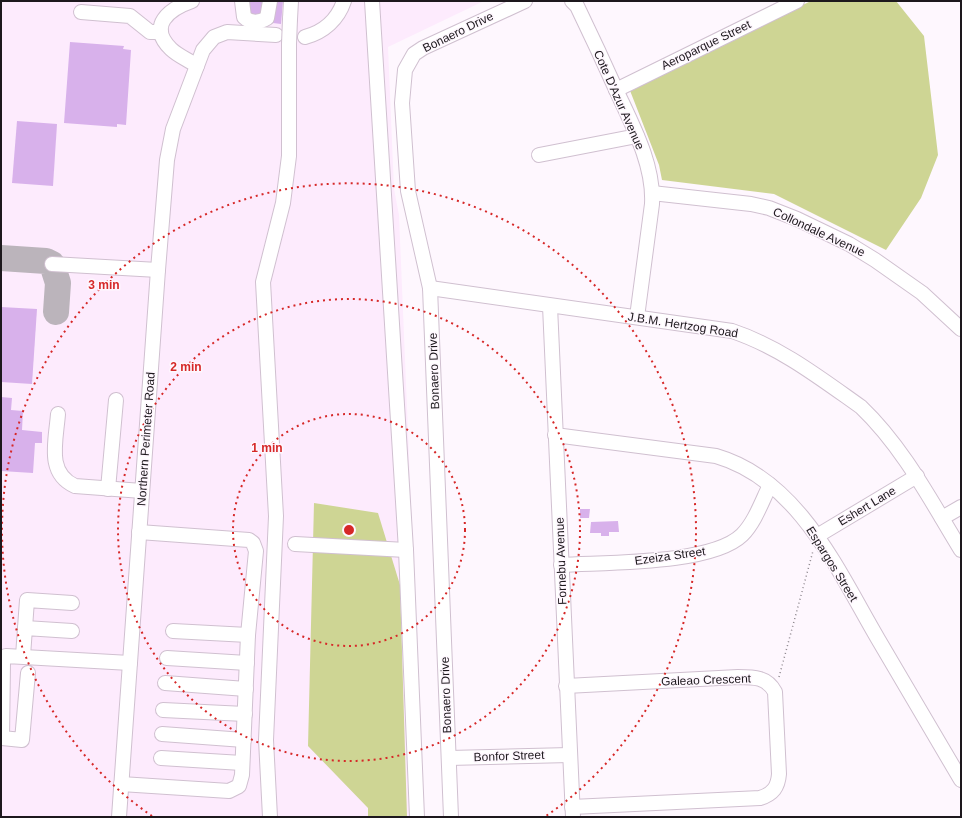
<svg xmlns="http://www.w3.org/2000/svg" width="962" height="818" font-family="Helvetica,sans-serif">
  <rect width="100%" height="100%" fill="#fef7fe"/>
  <polygon fill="#fdebfd" points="1,1 484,1 388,47 394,189 399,215 424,817 1,817"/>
  <g fill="#ced594">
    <polygon points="811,1 896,1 924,36 938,155 921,198 886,250 774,194 662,180 659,165 629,88"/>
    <polygon points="314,503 378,513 400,585 407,817 368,817 368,808 308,746"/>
  </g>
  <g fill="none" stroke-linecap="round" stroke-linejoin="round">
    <polyline stroke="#bbb4bb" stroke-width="26" points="1,258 46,261 52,264 58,283 56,312"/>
  </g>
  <g fill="#d8b1eb">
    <polygon points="248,1 263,1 262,19 247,17"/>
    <polygon points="274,1 283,1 281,24 273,23"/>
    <polygon points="70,42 124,46 123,49 131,50 126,125 117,124 117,127 64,123"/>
    <polygon points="17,121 57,124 53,186 12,183"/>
    <polygon points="1,307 37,309 32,384 1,382"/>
    <polygon points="1,397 12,398 11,410 23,411 22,430 42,432 42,443 35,443 33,473 1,471"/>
    <polygon points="580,509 590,509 589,518 580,518"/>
    <polygon points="618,521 619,532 609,532 609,536 601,536 601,533 590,533 591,522"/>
  </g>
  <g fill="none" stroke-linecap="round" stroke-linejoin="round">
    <g stroke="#d0c0d0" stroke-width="16">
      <g id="minor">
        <path d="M 192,1 C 169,9 147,26 171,49 C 178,56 189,60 197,66"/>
        <path d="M 242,1 L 244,17 C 250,23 259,23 267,18 L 270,1"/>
        <polyline points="372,1 406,550 417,817"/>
        <path d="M 572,1 L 577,6 C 591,35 605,65 618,94 C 634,128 654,166 652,204 L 637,317"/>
        <polyline points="81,12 130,16 150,32 161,32"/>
        <polyline points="290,19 291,1"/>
        <path d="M 305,37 C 324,32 338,19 344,1"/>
        <polyline points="616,90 797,1"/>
        <polyline points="539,155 637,136"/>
        <polyline points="652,193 751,204 769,208 797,219 849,244 875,260 922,293 961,329"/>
        <polyline points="52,264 158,270"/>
        <path d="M 430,288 L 732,331 C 780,347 820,378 861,407 C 903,447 931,501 961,550"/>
        <polyline points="550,306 573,817"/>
        <path d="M 58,414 C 56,441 46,473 75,486 L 142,491"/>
        <path d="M 555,435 L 716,456 C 799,480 838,571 878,639 C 906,686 933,733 961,780"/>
        <polyline points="108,489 116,400"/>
        <polyline points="942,518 961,507"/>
        <polyline points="817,536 917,476"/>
        <polyline points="295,544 406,550"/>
        <path d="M 561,565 C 604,562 711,565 742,535 C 755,522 762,501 770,485"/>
        <polyline points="25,628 27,600 72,603"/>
        <polyline points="173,631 248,635"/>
        <polyline points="23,656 25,628 72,631"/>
        <polyline points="167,658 247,663"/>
        <polyline points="28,673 22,740 2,738 3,662 6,656 130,663"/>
        <polyline points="165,683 246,689"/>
        <path d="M 566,686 L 738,677 C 754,677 767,677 775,692 L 779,774 C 778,787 773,794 760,798 L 572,807"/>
        <polyline points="163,710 245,714"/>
        <polyline points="162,734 244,740"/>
        <polyline points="161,758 242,763"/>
        <polyline points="449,758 570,755"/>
        <polyline points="121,784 229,791 239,786 242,775 248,635 256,551 253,543 249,540 139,532"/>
        <polyline points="119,817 158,270 167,160 173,129 203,50 214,37 227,32 276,35"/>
        <polyline points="270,817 266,740 276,516 263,282 283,203 289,156 289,44"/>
        <polyline points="451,817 430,288 408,191 402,103 405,70 414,54 423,48 525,1"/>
      </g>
    </g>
    <polyline stroke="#8c868c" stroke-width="1.5" stroke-dasharray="1 3" stroke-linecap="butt" points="779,677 813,551"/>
    <use href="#minor" stroke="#fff" stroke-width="14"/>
    <g stroke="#d0c0d0" stroke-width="16" stroke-linecap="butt">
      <polyline id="minor-bridge" points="289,44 290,19"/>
    </g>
    <use href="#minor-bridge" stroke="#fff" stroke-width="14"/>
  </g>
  <g fill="none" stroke="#d62828" stroke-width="2" stroke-dasharray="2 4">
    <circle cx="349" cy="530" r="116"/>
    <circle cx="349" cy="530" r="231"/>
    <path d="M152 816A347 347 0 1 1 546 816"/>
  </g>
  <g text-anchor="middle" stroke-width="3" stroke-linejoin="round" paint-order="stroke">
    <g font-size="12" fill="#1d181d" stroke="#fef7fe">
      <text transform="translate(458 32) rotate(-26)" y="4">Bonaero Drive</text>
      <text transform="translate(706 45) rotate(-26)" y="4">Aeroparque Street</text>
      <text transform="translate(619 100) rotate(66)" y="4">Cote D'Azur Avenue</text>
      <text transform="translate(819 232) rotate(25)" y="4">Collondale Avenue</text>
      <text transform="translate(683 325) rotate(9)" y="4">J.B.M. Hertzog Road</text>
      <text transform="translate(434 371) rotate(-92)" y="4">Bonaero Drive</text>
      <text transform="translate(146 439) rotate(-86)" y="4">Northern Perimeter Road</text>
      <text transform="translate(867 506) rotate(-31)" y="4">Eshert Lane</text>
      <text transform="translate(670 556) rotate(-8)" y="4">Ezeiza Street</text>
      <text transform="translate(561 561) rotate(-92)" y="4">Fornebu Avenue</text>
      <text transform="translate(832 564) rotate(58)" y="4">Espargos Street</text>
      <text transform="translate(706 680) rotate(-2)" y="4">Galeao Crescent</text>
      <text transform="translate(446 695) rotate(-92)" y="4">Bonaero Drive</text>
      <text transform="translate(509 756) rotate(-2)" y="4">Bonfor Street</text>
    </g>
  </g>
  <circle cx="349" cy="530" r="6" fill="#d62828" stroke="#fef7fe" stroke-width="2"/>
  <g font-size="12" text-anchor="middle" font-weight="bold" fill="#d62828" stroke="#fef7fe" stroke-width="3" stroke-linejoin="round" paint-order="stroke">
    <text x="104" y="289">3 min</text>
    <text x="186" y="371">2 min</text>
    <text x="267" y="452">1 min</text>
  </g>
  <rect width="962" height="818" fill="none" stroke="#1d181d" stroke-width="4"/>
</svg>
